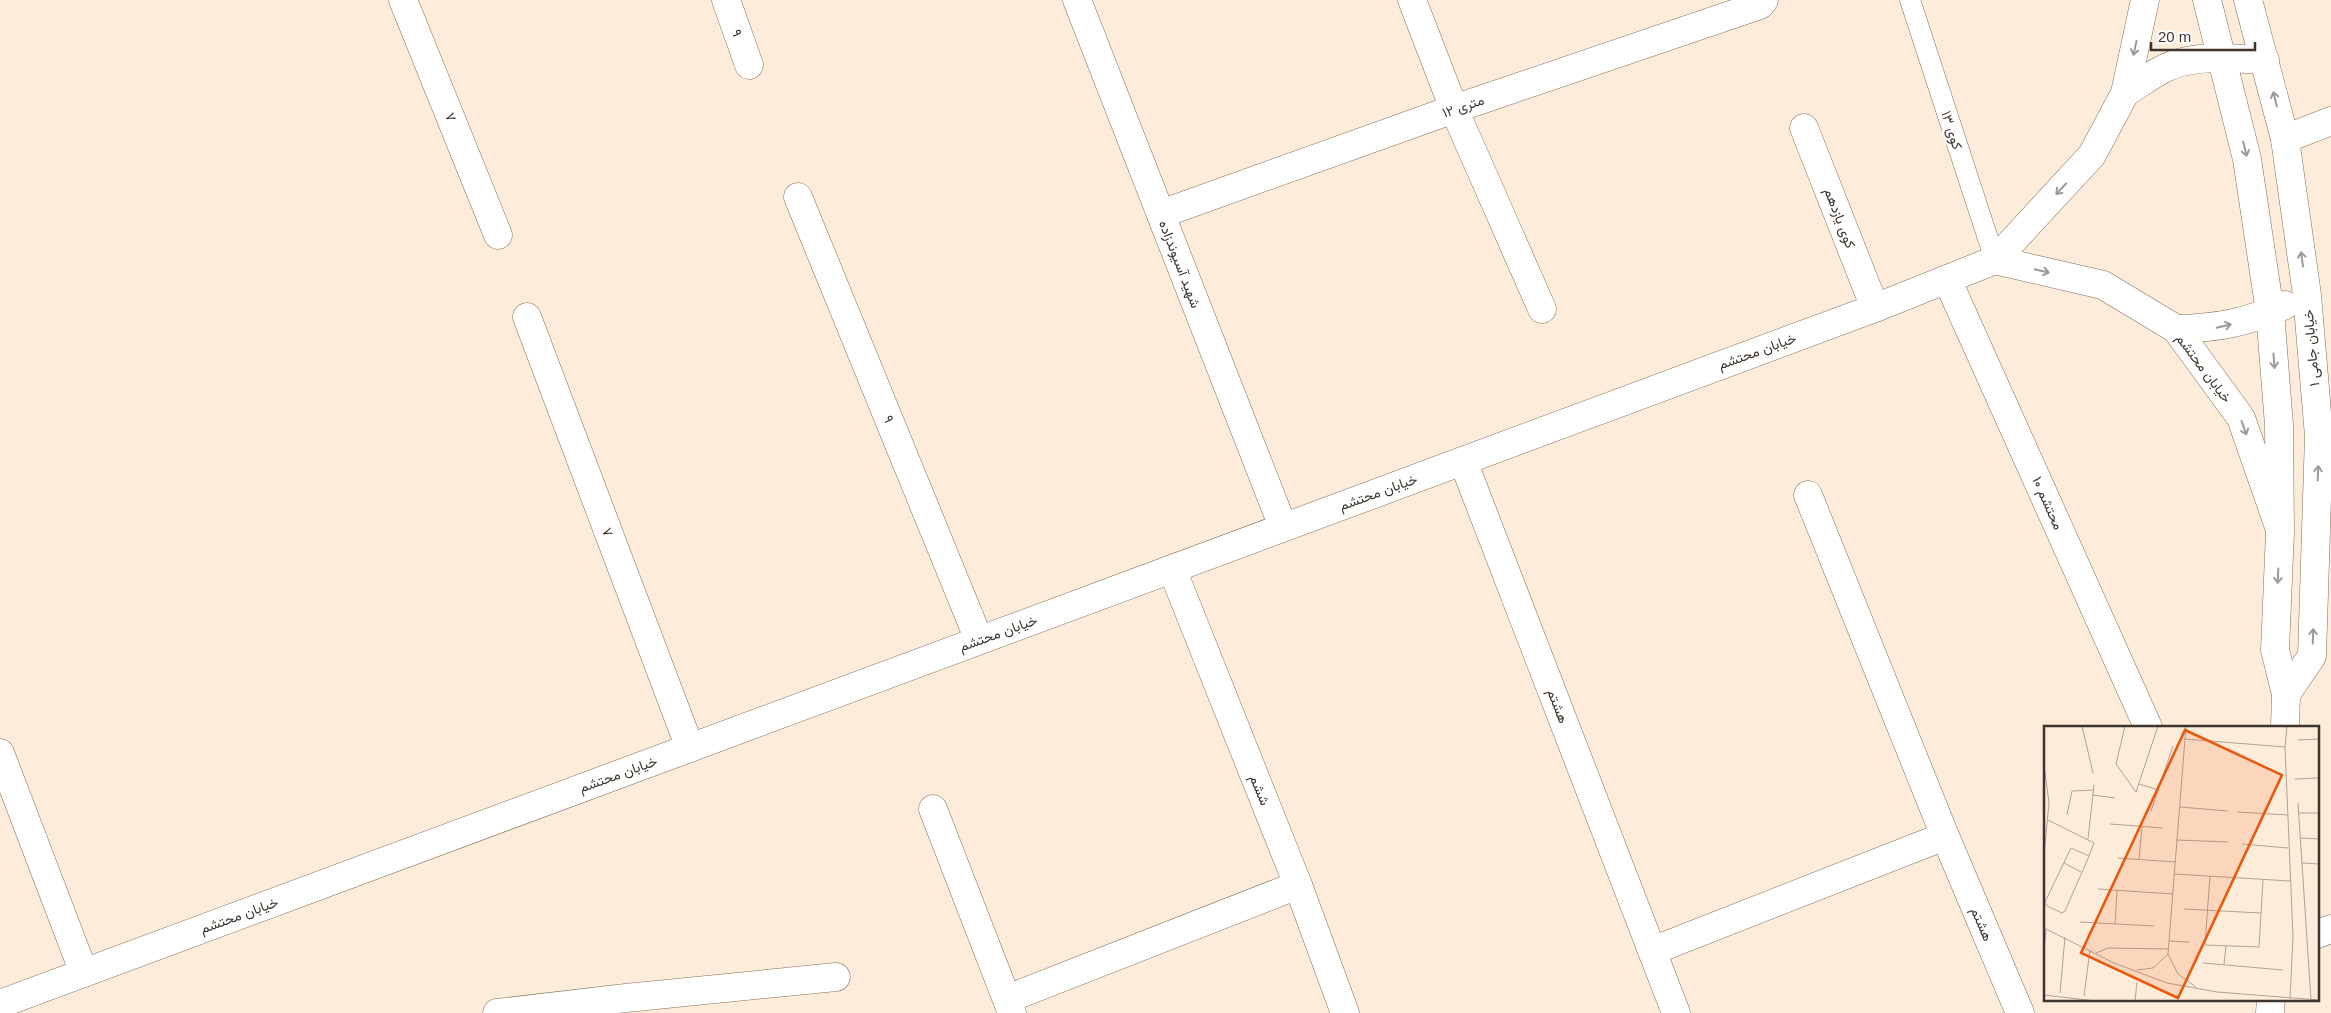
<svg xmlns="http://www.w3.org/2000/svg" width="2331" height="1013" font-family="Helvetica,Vazirmatn,sans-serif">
  <rect width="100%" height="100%" fill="#feecdb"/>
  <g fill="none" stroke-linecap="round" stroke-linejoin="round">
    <g stroke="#826f5b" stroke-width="21">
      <polyline id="service" points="1910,0 1995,260"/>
    </g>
    <g stroke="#826f5b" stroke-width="29">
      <g id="minor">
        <polyline points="403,0 498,235"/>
        <polyline points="726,0 749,65"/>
        <polyline points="1077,0 1283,527"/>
        <polyline points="1412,0 1454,109 1542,309"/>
        <polyline points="1804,128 1875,308"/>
        <polyline points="2285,139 2331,121"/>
        <polyline points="798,197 979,640"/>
        <polyline points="1161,214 1454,109 1760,5 1764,0"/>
        <polyline points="1947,279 2148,727"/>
        <polyline points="527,317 690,748"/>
        <polyline points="1463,461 1676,1013"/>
        <polyline points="1808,495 1945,836 2020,1013"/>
        <polyline points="1172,569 1298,885 1345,1013"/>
        <polyline points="0,753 84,973"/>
        <polyline points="933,809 1012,1013"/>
        <polyline points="2317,934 2331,929"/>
        <polyline points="1652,951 1945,836"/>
        <polyline points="1007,999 1298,885"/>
        <polyline points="497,1013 626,998 836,977"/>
      </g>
    </g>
    <g stroke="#826f5b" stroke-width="29">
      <g id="tertiary">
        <polyline points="1995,260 2103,285 2176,329 2241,418 2278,524"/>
        <polyline points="0,1004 1875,308 1995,260 2092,155 2125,93 2145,0"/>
      </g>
    </g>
    <g stroke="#826f5b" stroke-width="29">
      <g id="secondary">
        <polyline points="2207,0 2247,159 2270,312 2279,425 2280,532 2275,650 2286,694 2285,727"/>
        <polyline points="2248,0 2285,139 2307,295 2319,436 2312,656 2286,694"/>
        <path d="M 2125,93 C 2138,85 2151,75 2165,68 C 2193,54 2234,58 2265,60"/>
        <path d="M 2176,329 C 2217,328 2247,323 2285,305"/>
        <polyline points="2270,1013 2271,999"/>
      </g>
    </g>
    <use href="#service" stroke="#fff" stroke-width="20"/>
    <use href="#minor" stroke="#fff" stroke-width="28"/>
    <use href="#tertiary" stroke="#fff" stroke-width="28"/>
    <use href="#secondary" stroke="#fff" stroke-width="28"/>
  </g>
  <defs><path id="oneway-shaft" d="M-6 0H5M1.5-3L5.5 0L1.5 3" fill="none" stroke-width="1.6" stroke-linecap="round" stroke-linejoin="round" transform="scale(1.25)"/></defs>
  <g stroke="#9e9a96">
    <use href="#oneway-shaft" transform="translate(2135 48) rotate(102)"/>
    <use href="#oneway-shaft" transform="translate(2275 99) rotate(-104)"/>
    <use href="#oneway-shaft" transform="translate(2245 149) rotate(76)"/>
    <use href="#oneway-shaft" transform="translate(2061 189) rotate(133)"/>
    <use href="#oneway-shaft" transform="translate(2302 259) rotate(-98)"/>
    <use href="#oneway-shaft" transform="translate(2042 271) rotate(13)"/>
    <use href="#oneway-shaft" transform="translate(2224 326) rotate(-14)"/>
    <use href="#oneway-shaft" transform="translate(2274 361) rotate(86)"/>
    <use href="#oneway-shaft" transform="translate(2244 428) rotate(71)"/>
    <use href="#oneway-shaft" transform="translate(2318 473) rotate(-88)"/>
    <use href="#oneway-shaft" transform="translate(2278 576) rotate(92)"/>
    <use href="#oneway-shaft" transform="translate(2313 636) rotate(-88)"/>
  </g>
  <g text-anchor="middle" stroke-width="5" stroke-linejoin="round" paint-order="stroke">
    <g font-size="14" fill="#3d342c" stroke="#fff">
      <text transform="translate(737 33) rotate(70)" y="5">۹</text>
      <text transform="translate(1463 106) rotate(-19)" y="5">۱۲ متری</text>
      <text transform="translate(451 117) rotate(68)" y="5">۷</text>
      <text transform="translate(1952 130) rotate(72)" y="5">کوی ۱۳</text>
      <text transform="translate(1840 218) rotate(69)" y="5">کوی یازدهم</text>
      <text transform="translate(1180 264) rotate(69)" y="5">شهید آسیوندزاده</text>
      <text transform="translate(2311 348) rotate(-95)" y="5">خیابان جامی ۱</text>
      <text transform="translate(1757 351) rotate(-20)" y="5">خیابان محتشم</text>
      <text transform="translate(2204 368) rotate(53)" y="5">خیابان محتشم</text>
      <text transform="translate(889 419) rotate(68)" y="5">۹</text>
      <text transform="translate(1378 492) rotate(-20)" y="5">خیابان محتشم</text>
      <text transform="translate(2048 503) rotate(66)" y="5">محتشم ۱۰</text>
      <text transform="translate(608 532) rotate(69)" y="5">۷</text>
      <text transform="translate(998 633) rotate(-20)" y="5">خیابان محتشم</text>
      <text transform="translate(1558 706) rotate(69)" y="5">هشتم</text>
      <text transform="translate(618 774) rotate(-20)" y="5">خیابان محتشم</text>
      <text transform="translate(1260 790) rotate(68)" y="5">ششم</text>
      <text transform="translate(239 915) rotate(-20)" y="5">خیابان محتشم</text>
      <text transform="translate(1982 924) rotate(67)" y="5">هشتم</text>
    </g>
  </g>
  <g transform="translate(2044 726)">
    <rect width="275" height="275" fill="#feecdb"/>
    <path fill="none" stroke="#b1a295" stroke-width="1" d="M 38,0 L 49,47M 81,0 L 72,38 L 92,66 L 114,0M 142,0 L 124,228 L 134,248 L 152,261M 243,0 L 241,21 L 249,211 L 246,273M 141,13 L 241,21M 254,14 L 275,13M 0,39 L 5,77 L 0,129M 251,53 L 275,52M 95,58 L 115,64M 49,69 L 71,72M 254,77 L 267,274M 136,81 L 184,85M 107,85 L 129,20M 193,86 L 244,89M 255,87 L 275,87M 23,89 L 28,65 L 50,64M 4,94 L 50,117 L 45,130 L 21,185 L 18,187 L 3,180 L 1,176 L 27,122 L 45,130M 66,98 L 119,102M 257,112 L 275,113M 44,113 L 50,59M 133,114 L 184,116M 198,118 L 244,122M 74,132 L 131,136M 95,134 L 98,101M 20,137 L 37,146M 258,137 L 275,138M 130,148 L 246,155M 166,150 L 161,219 L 215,221 L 219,154M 54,163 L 129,168M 140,183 L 217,187M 36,196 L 110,200M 71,198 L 73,165M 0,202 L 70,237 L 123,257 L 173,266 L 275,274M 125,215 L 145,216M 0,223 L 2,204M 52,227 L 64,222 L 125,223M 159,237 L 239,244M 180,238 L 182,220M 93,244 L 109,242 L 124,228M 16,267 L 21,211M 0,269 L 52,275M 40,270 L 46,224M 91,275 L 93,256"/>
    <path fill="#e8590c" fill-opacity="0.15" stroke="#e8590c" stroke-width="2.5" d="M 141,4 L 238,49 L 134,272 L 37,227 Z"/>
    <rect width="275" height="275" fill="none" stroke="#3d342c" stroke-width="2.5"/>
  </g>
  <path d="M2151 42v8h104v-8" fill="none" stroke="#3d342c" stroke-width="2.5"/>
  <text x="2158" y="42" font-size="15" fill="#3d342c" stroke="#ffffff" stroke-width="4" paint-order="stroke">20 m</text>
</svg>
